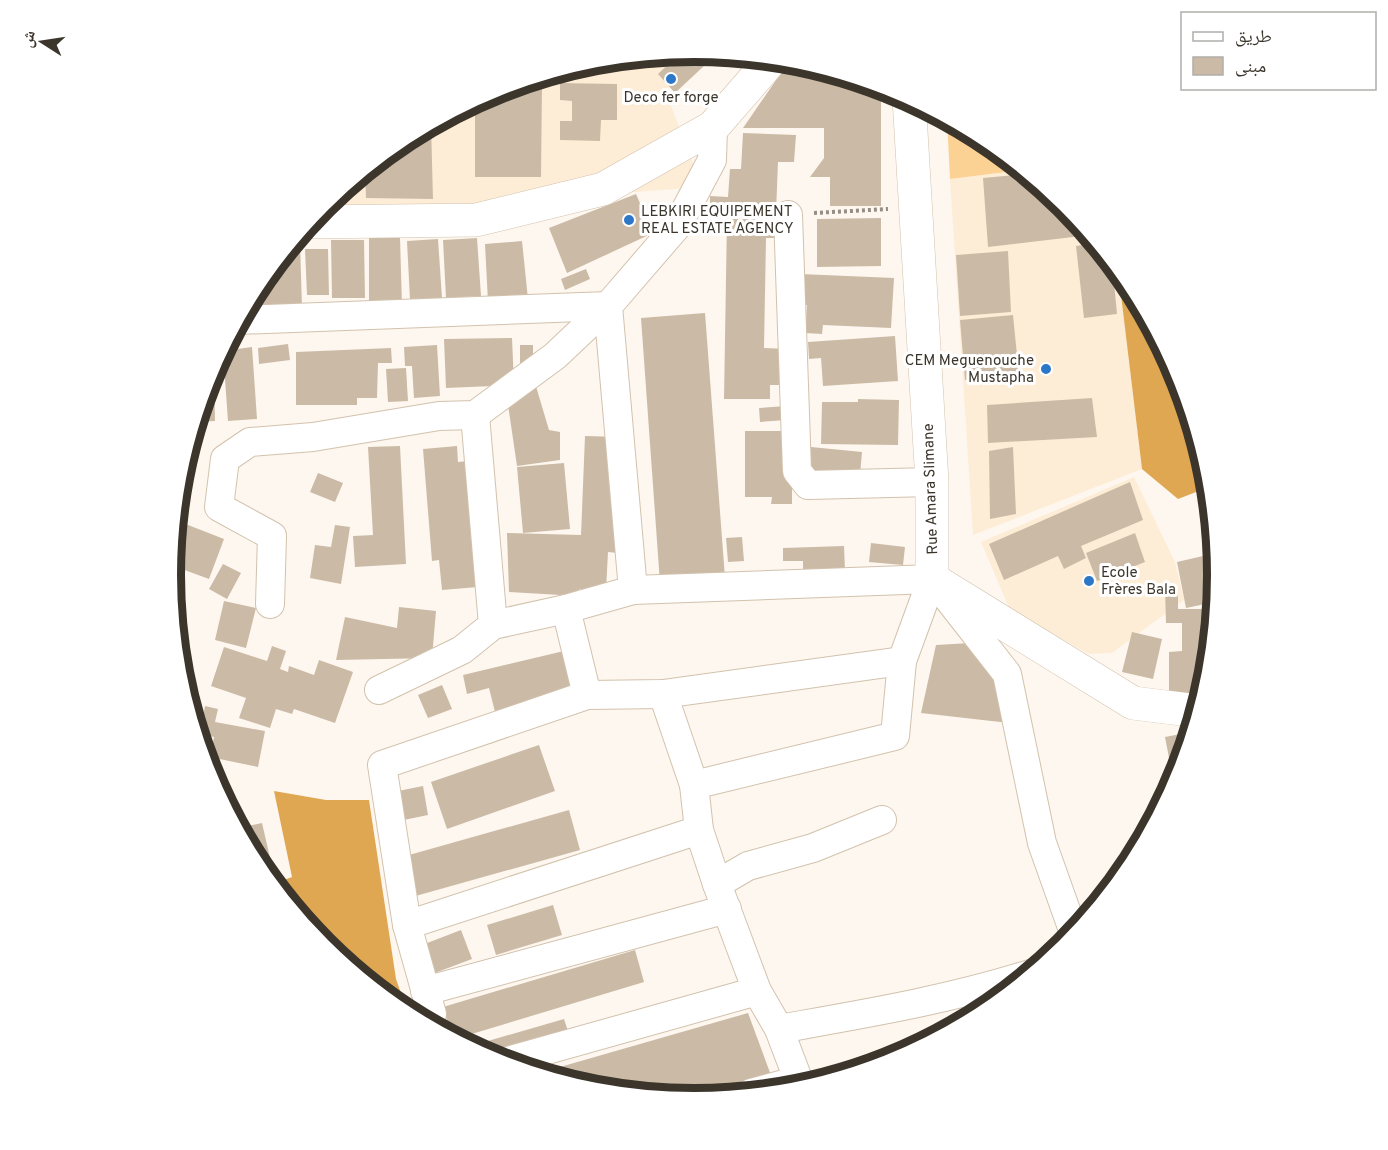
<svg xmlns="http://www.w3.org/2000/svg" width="1388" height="1150" font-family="Overpass,'Noto Naskh Arabic',sans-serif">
  <rect width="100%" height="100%" fill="#fef7ef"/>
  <g fill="#feedd6">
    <polygon points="694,51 713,53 665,90 702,187 314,216 324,204 403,139 494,91 592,61"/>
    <polygon points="1022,170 1065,205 1118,270 1142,469 973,535 950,179"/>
    <polygon points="1134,477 1175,562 1184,600 1112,653 1089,654 1010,610 981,542"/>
  </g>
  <polygon fill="#fcd194" points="947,119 985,140 1022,170 950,179"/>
  <g fill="#dfa752">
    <polygon points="1118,270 1130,284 1178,375 1208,473 1209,487 1178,499 1142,469"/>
    <polygon points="274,791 326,800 369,800 396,979 408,1013 323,945 273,884 292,877"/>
  </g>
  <g fill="#cbbba6">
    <polygon points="692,51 705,65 675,93 658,74 681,52"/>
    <polygon points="603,60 603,73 573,74 573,67"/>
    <polygon points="790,60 881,87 881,206 830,206 830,177 810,177 824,158 824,128 743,128"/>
    <polygon points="533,79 533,84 542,84 541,177 475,177 475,101 494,91"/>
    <polygon points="560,83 617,84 617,120 601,120 600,141 560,140 560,121 572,121 572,101 560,100"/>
    <polygon points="431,124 433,199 366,198 365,170 403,139"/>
    <polygon points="743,133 796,135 794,162 778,162 776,213 710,210 710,196 728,197 730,169 741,169"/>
    <polygon points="1027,174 1065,205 1090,235 988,247 983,178"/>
    <polygon points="636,194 653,233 567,273 549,228"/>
    <polygon points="881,218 881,266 817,267 817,219"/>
    <polygon points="727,219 765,219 764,229 780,229 780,238 766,238 764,348 789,349 788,385 770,385 770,399 724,399"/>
    <polygon points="369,237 400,237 402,306 369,307"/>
    <polygon points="477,238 481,296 446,298 443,240"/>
    <polygon points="438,239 442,298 410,300 407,241"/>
    <polygon points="331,240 364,240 365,298 332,298"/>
    <polygon points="294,241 300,241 302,308 260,311 260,282"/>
    <polygon points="522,241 528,299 488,302 485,244"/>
    <polygon points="1096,243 1112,262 1117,314 1084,318 1076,246"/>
    <polygon points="305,249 328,249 329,295 307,295"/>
    <polygon points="1008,251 1011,312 960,316 956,255"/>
    <polygon points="586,269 590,279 565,290 561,279"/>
    <polygon points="800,274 894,278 891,328 823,325 822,334 805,333 807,305 798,305"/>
    <polygon points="705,313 725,578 660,583 641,318"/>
    <polygon points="1013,315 1019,375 965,380 960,320"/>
    <polygon points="895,336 898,381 823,386 821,358 809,359 808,342"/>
    <polygon points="512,338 514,385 446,388 444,339"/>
    <polygon points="288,344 290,360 259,364 258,348"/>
    <polygon points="437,345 440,396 414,398 412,366 405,366 404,347"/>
    <rect x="520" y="345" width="13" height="26"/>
    <polygon points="252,347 257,419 228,421 223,351"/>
    <polygon points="391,348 392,363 378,363 377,398 357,398 357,405 296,405 296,352"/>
    <polygon points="214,368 215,421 196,422 210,374"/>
    <polygon points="406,368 408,401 388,402 386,369"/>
    <polygon points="535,383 549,430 560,432 560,460 517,466 507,398"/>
    <polygon points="1092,398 1097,437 988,443 987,405"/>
    <polygon points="858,399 899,400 898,445 821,444 822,402 858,402"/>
    <polygon points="786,406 786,420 760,422 759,408"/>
    <polygon points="745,431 792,431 792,504 771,504 772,497 745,497"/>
    <polygon points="585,436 622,437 618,553 608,552 606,590 579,589 578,596 509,592 507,533 581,535"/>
    <polygon points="400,446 406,564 355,567 353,536 373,535 368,447"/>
    <polygon points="457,446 458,462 468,461 478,587 442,590 439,560 432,561 423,449"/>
    <polygon points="811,447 862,452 860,475 809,471"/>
    <polygon points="1013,447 1016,514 990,519 989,451"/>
    <polygon points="564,463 570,529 523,533 517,467"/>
    <polygon points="318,473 343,483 335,502 310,492"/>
    <polygon points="1130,482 1143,520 1081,546 1086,558 1064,569 1058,556 1004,580 989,544"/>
    <polygon points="183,523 224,539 209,579 171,565 172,551"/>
    <polygon points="335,525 350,527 341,584 310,578 315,545 331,547"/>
    <polygon points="1135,533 1145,562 1097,581 1086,553"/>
    <polygon points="742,537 744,561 728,562 726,538"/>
    <polygon points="871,543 905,547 903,565 869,562"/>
    <polygon points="844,546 845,571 803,572 803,561 783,561 783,548"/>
    <polygon points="1216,553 1218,575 1215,602 1186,608 1177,562"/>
    <polygon points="223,564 241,573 227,599 209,589"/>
    <polygon points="1165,590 1178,590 1178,609 1215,609 1208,678 1207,681 1203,681 1202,696 1169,696 1169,652 1182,651 1182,623 1166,623"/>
    <polygon points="224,601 256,608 246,648 215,640"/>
    <polygon points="399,607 436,611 432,658 336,660 345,617 397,628"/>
    <polygon points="1132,632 1162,639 1153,679 1122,672"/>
    <polygon points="970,643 999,676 1009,723 921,713 936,645"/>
    <polygon points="272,646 286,651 280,669 288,672 289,666 314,675 319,660 353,672 335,723 294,709 292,714 276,709 270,728 239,718 246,698 211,686 224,647 267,661"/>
    <polygon points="564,651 574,697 496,716 489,688 467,694 463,675"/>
    <polygon points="442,685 452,709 428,718 418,695"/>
    <polygon points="205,706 218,709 215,722 265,731 258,767 210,757 214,737 200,734"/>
    <polygon points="1191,732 1178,776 1174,784 1165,737"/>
    <polygon points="539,745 555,791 447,829 431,782"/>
    <polygon points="423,786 428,815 394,822 388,793"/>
    <polygon points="569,810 580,850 412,897 402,857"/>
    <polygon points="262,823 274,875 267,876 258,866 238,828"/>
    <polygon points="553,905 562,935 496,955 487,925"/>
    <polygon points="461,930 472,959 432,974 422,945"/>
    <polygon points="635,950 644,982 455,1039 452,1037 443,1007"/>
    <polygon points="748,1013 772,1078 703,1098 694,1099 591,1089 539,1073"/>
    <polygon points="564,1019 570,1037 494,1059 483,1054 481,1043"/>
  </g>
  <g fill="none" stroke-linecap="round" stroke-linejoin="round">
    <g stroke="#d2c2ad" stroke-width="30">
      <g id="minor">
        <polyline points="788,215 797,471 808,485 932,482"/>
        <polyline points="239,320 608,306 633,590"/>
        <polyline points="475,415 493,625"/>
        <polyline points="939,587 1007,674 1042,843 1074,933"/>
        <polyline points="270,604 272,536 219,507 225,459 250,442 313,437 439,416 475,415 555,356 608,306 677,226 712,160 713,127"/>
        <polyline points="566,609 587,695"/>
        <polyline points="379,690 462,650 493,625 566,609 633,590 932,579"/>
        <polyline points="663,694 694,785 699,830 717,884 757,991 779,1029 801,1087"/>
        <polyline points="694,785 895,736 902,661 932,579"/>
        <polyline points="717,884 748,866 813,848 882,820"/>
        <polyline points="407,925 699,830"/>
        <polyline points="425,991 727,909"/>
        <polyline points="432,1014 407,925 382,765 587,695 663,694 902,661"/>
        <path d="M 779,1029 C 863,1014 948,1000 1030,974"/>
        <polyline points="504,1062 757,991"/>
        <polyline points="751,1093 799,1080"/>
      </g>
    </g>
    <g stroke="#d2c2ad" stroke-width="34">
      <polyline id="tertiary" points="909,98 932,482 932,579 1133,703 1198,711"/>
    </g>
    <g stroke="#d2c2ad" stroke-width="34">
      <polyline id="secondary" points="309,222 476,220 603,189 713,127 772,59"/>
    </g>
    <polyline stroke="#948e85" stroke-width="4" stroke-dasharray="3 3" stroke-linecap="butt" points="814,213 888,209"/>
    <use href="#minor" stroke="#fff" stroke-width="28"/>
    <use href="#tertiary" stroke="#fff" stroke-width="33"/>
    <use href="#secondary" stroke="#fff" stroke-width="33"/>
  </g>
  <g fill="#2d77c8" stroke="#fff" stroke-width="2">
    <circle cx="671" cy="79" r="6"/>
    <circle cx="629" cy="220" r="6"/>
    <circle cx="1046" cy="369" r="6"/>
    <circle cx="1089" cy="581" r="6"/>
  </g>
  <g text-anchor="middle" stroke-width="6" stroke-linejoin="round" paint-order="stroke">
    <g font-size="15" fill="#3b352c" stroke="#fff" text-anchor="start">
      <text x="671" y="102" text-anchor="middle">Deco fer forge</text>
      <text x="641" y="216">LEBKIRI EQUIPEMENT<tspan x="641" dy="17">REAL ESTATE AGENCY</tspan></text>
      <text x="1034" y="365" text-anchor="end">CEM Meguenouche<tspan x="1034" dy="17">Mustapha</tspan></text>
      <text x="1101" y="577">Ecole<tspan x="1101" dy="17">Frères Bala</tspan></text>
    </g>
    <g font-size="15" fill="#3b352c" stroke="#fff">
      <text transform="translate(930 489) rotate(-92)" y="5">Rue Amara Slimane</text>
    </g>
  </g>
  <path d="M0 0H1388V1150H0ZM181 575a513 513 0 1 1 1026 0a513 513 0 1 1-1026 0Z" fill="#fff" fill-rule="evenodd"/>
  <path fill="none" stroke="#3b352c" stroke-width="8" d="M181 575a513 513 0 1 1 1026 0a513 513 0 1 1-1026 0Z"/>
  <rect x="1181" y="12" width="195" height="78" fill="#ffffff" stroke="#b1aeab" stroke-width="1.5"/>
  <rect x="1193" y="32" width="30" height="9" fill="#ffffff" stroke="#b1aeab" stroke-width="1.5"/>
  <text x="1235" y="42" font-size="18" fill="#3b352c">طريق</text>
  <rect x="1193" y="57" width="30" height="18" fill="#cbbba6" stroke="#b1aeab" stroke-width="1.5"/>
  <text x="1235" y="72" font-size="18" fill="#3b352c">مبنى</text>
  <g transform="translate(42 42) rotate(282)" stroke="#ffffff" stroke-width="4.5" paint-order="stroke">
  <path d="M0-4.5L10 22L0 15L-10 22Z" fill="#3b352c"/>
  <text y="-9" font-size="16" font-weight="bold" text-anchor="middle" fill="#3b352c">ش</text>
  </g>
</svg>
